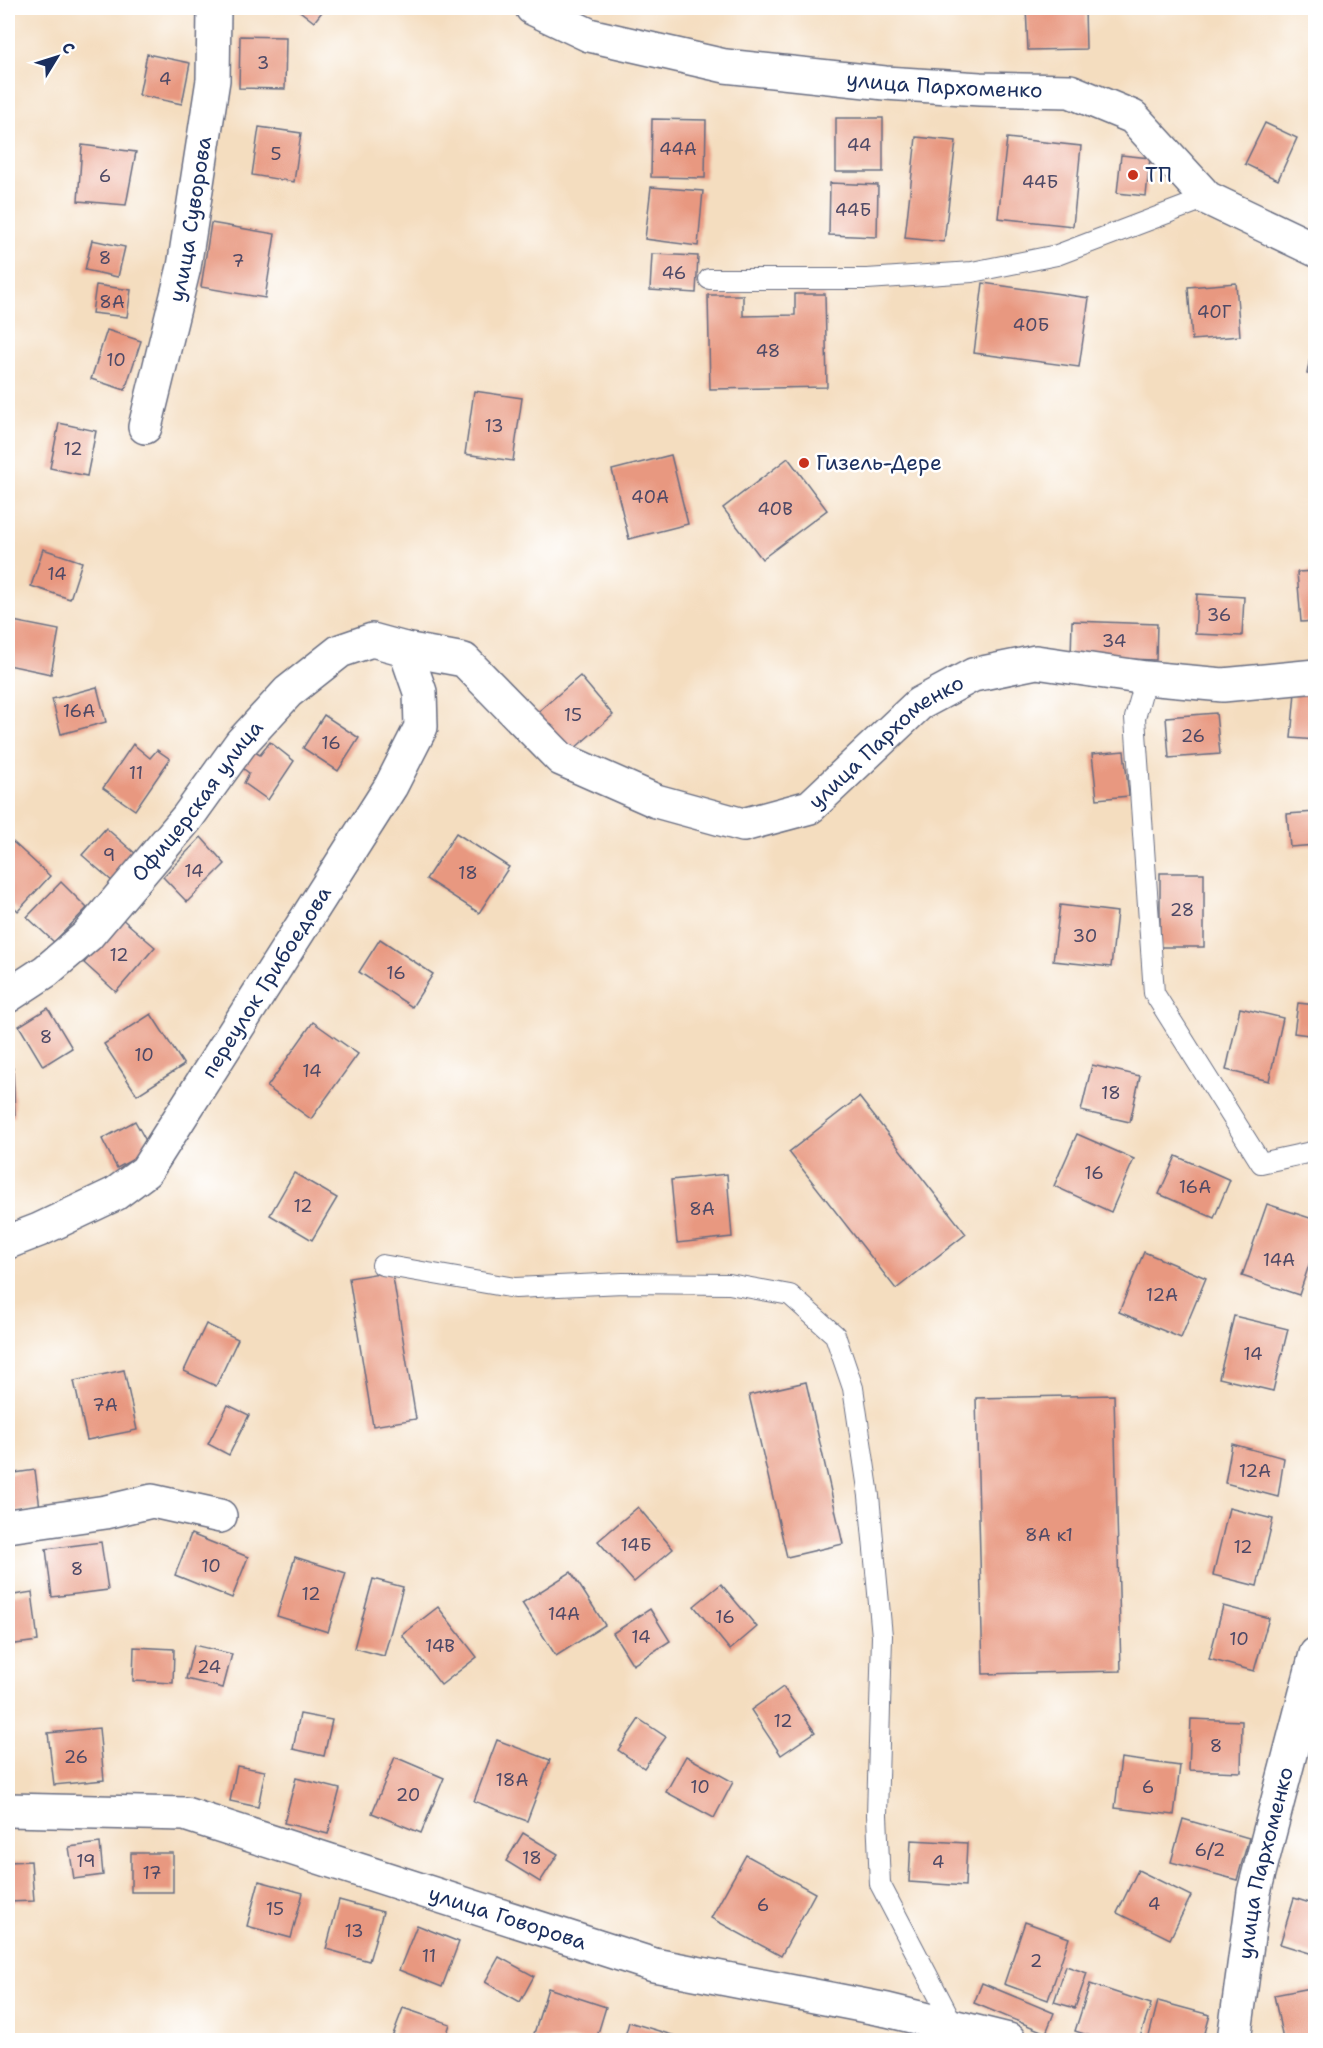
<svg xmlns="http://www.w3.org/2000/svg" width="1323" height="2048" font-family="'Shantell Sans',sans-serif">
  <rect width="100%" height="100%" fill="#fff"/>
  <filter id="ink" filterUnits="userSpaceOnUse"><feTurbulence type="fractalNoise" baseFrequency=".0167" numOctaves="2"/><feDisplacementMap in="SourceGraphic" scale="12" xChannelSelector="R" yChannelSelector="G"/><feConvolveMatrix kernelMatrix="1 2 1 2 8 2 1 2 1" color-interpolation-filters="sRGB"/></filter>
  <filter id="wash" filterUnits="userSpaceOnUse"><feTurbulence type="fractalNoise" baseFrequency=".008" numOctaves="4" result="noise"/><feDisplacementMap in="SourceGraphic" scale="24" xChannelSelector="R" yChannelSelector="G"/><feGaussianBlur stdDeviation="1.35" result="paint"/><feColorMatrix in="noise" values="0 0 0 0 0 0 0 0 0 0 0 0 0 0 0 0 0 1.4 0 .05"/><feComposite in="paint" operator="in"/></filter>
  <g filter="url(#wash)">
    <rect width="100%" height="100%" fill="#f4ddbf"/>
    <g id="blocks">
      <g fill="#e89880">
        <polygon points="296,8 325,8 314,22"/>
        <polygon points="1026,8 1085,8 1086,49 1028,50"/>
        <polygon points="240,36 286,37 285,89 239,88"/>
        <polygon points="147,54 190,63 182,104 139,95"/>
        <rect x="836" y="118" width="47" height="54"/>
        <polygon points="652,119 706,120 705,178 651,177"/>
        <polygon points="1265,123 1297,138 1278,180 1245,164"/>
        <polygon points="259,127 301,133 294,182 252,175"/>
        <polygon points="916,137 956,141 944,242 905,238"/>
        <polygon points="1007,138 1081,146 1073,226 998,218"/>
        <polygon points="82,145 136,152 126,205 78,201"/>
        <polygon points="1121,155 1150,158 1146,196 1117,193"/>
        <polygon points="830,183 878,185 877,237 829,235"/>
        <polygon points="651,187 703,191 698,246 645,239"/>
        <polygon points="211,223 275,234 265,298 201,287"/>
        <polygon points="92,240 125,247 118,277 85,270"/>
        <polygon points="652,254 698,256 696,293 650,290"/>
        <polygon points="983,283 1089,298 1079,367 974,353"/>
        <polygon points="1236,283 1240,336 1192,340 1188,287"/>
        <polygon points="96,285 131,290 127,317 92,313"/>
        <polygon points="795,294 825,294 827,387 710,389 708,295 743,295 743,316 795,315"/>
        <polygon points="107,330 141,341 125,390 91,379"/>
        <polygon points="1314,336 1316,336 1316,376 1307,374"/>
        <polygon points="474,391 522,398 513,461 465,454"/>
        <polygon points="59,423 96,431 87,476 50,468"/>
        <polygon points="671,455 688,524 629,539 612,470"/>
        <polygon points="788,458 827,510 762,559 723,508"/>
        <polygon points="43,549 82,562 70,599 31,586"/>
        <polygon points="1316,571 1316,621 1301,622 1297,572"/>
        <polygon points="1197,594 1244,597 1242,636 1195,634"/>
        <polygon points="8,620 59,630 51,674 8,665"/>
        <polygon points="1072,621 1157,624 1156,660 1071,657"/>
        <polygon points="580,676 613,715 567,755 533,716"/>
        <polygon points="97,687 106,722 61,734 52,699"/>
        <polygon points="1295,692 1316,694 1316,740 1291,738"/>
        <polygon points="1216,713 1220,754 1169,758 1166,717"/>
        <polygon points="324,715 359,738 338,771 303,748"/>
        <polygon points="270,742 294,761 268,800 244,783 249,773 233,761 246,747 260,755"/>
        <polygon points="133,744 150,758 157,750 170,759 135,810 103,788"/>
        <polygon points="1124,751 1129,796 1097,799 1092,754"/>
        <polygon points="1316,812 1316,845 1290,847 1287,814"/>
        <polygon points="106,828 137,855 113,882 82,855"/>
        <polygon points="456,833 509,867 479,913 426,879"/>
        <polygon points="201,837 225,864 187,902 163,877"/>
        <polygon points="13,842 50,876 18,911 8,901 8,848"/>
        <rect x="1160" y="873" width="44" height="74"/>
        <polygon points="61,882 87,908 54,942 27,917"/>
        <polygon points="1060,905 1117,912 1111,967 1053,961"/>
        <polygon points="121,918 155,947 116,992 84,963"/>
        <polygon points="380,939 433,974 412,1007 359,972"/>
        <polygon points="1298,1003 1316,1005 1316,1036 1294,1033"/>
        <polygon points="48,1008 72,1048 43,1066 19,1026"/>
        <polygon points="1240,1008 1283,1018 1269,1081 1226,1070"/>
        <polygon points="151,1014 184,1065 137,1095 104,1044"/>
        <polygon points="313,1022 358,1054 311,1119 267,1087"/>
        <polygon points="1092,1065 1140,1076 1130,1122 1081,1111"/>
        <polygon points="8,1068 13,1068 15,1117 8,1117"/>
        <polygon points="859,1097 966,1234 896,1289 789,1152"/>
        <polygon points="135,1121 151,1150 117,1168 102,1139"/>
        <polygon points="1077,1134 1134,1159 1111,1212 1054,1186"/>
        <polygon points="1176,1156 1230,1180 1214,1218 1159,1194"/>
        <polygon points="294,1173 337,1198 312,1240 270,1215"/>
        <polygon points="727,1174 732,1237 677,1243 671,1180"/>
        <polygon points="1267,1204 1316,1220 1316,1244 1299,1295 1242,1276"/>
        <polygon points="1144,1252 1206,1278 1181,1338 1119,1312"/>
        <polygon points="392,1271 416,1419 373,1426 349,1278"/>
        <polygon points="1234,1316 1288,1329 1273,1391 1219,1378"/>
        <polygon points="206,1324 238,1339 216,1386 184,1371"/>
        <polygon points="124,1370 137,1430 87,1440 74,1381"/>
        <polygon points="806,1382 843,1544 787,1557 749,1395"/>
        <polygon points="1114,1395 1121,1671 983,1674 976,1398"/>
        <polygon points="228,1405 249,1415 229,1455 208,1444"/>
        <polygon points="1232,1444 1284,1458 1278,1497 1225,1483"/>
        <polygon points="35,1470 40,1508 8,1512 8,1474"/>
        <polygon points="638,1507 673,1549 634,1582 598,1541"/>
        <polygon points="1229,1508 1273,1519 1257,1586 1213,1575"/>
        <polygon points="191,1534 248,1557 232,1598 175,1575"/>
        <polygon points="101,1542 108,1590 52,1597 46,1549"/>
        <polygon points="295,1557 346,1573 328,1632 277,1616"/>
        <polygon points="571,1572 605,1625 556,1656 522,1603"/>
        <polygon points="373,1579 403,1587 384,1656 354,1648"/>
        <polygon points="721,1584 757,1627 730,1650 694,1606"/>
        <polygon points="32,1592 38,1641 8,1645 8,1596"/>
        <polygon points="1223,1606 1269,1618 1254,1671 1209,1659"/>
        <polygon points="438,1607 477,1657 441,1685 402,1635"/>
        <polygon points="650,1609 670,1641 633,1665 613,1633"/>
        <polygon points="194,1645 232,1654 223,1688 186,1679"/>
        <polygon points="134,1647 174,1649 173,1683 133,1681"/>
        <polygon points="783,1687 815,1732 781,1755 751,1710"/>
        <polygon points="300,1714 332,1720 324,1756 293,1749"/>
        <polygon points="639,1719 666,1737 644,1768 618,1750"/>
        <polygon points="1191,1719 1242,1721 1241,1772 1189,1770"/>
        <polygon points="99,1728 104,1780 54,1785 48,1733"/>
        <polygon points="497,1740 550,1760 527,1821 474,1801"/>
        <polygon points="686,1756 733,1782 714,1818 666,1792"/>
        <polygon points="395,1757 444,1778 421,1833 372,1813"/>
        <polygon points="1121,1758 1180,1766 1174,1815 1115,1808"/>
        <polygon points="237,1766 265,1771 258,1807 230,1801"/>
        <polygon points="296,1778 340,1789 328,1834 284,1823"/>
        <polygon points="1183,1819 1249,1838 1237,1880 1171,1862"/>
        <polygon points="523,1833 558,1854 540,1882 506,1861"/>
        <polygon points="911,1840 967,1843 965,1886 909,1882"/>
        <polygon points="100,1843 103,1875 74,1879 69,1847"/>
        <rect x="131" y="1853" width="42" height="39"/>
        <polygon points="746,1855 815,1893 781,1956 711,1918"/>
        <polygon points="31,1861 34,1901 8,1902 8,1862"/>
        <polygon points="1138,1870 1191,1896 1170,1939 1117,1913"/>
        <polygon points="259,1881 303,1893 291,1938 247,1926"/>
        <polygon points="1294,1898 1316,1905 1316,1955 1280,1944"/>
        <polygon points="339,1900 383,1912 369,1961 326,1949"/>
        <polygon points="1025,1922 1069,1938 1048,2000 1004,1984"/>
        <polygon points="417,1925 459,1942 442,1987 399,1970"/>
        <polygon points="499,1957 534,1976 520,2002 485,1982"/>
        <polygon points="1066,1966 1087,1973 1075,2008 1054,2002"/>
        <polygon points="982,1983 1054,2013 1046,2033 974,2003"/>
        <polygon points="1090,1984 1151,2004 1139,2040 1103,2040 1075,2031"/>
        <polygon points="1316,1987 1316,2035 1283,2040 1274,1995"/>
        <polygon points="548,1988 606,2007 596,2040 532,2040"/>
        <polygon points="1158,2001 1210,2015 1203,2040 1148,2040"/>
        <polygon points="403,2008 450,2024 445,2040 391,2040"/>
        <polygon points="629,2022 679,2037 679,2040 624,2040"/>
      </g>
    </g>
  </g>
  <g filter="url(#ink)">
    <use href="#blocks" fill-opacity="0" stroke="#676c80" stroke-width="1.5"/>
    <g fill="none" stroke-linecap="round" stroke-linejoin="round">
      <g stroke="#676c80" stroke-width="22">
        <g id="lane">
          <polyline points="709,279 867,279 972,272 1057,255 1207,198"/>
          <polyline points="1146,678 1135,718 1154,993 1261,1163 1316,1151"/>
          <polyline points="382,1265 515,1288 623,1283 729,1284 790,1295 835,1335 853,1388 869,1496 882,1636 877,1815 880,1884 954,2026"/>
        </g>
      </g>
      <g stroke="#676c80" stroke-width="36">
        <g id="street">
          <path id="s1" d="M 532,8 L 589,35 L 725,66 L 885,83 L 980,89 L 1070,91 L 1133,117 L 1207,198 L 1316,250"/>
          <path id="s2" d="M 145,427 L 184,267 L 213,80 L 214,8"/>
          <path id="s3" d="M 8,996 L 46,971 L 87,936 L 187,818 L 241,743 L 288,692 L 340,651 L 372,640 L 405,649 L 464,660 L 561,759 L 656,801 L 743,825 L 810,807 L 919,704 L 973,675 L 1036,662 L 1146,678 L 1223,685 L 1316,676"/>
          <path id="s4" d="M 8,1242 L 39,1230 L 115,1194 L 146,1171 L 391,786 L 421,727 L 420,692 L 405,649"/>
          <polyline points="8,1526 106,1512 152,1501 220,1516"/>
          <path id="s5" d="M 8,1810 L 185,1814 L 654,1965 L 887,2010 L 1009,2040"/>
          <path id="s6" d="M 1234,2040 L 1254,1892 L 1316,1654"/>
        </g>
      </g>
      <use href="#lane" stroke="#fff" stroke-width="20"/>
      <use href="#street" stroke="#fff" stroke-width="33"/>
    </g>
  </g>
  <g fill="#c8321e" stroke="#fff" stroke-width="2">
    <circle cx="1133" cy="175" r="6"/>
    <circle cx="804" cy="463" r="6"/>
  </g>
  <g text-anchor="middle" stroke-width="5" stroke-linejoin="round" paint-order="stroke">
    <g font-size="18" fill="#4e4966">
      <text x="263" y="69">3</text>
      <text x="165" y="85">4</text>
      <text x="859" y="151">44</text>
      <text x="678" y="155">44А</text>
      <text x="276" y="160">5</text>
      <text x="105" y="182">6</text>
      <text x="1040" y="188">44Б</text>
      <text x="853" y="216">44Б</text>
      <text x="105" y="264">8</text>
      <text x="238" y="267">7</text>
      <text x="674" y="279">46</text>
      <text x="112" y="308">8А</text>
      <text x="1214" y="318">40Г</text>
      <text x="1031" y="331">40Б</text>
      <text x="768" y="357">48</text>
      <text x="116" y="366">10</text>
      <text x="494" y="432">13</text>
      <text x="73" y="455">12</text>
      <text x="650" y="503">40А</text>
      <text x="775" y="515">40В</text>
      <text x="57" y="580">14</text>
      <text x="1219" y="621">36</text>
      <text x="1114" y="647">34</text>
      <text x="79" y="717">16А</text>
      <text x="573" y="721">15</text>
      <text x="1193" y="742">26</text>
      <text x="331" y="749">16</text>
      <text x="136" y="779">11</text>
      <text x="109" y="861">9</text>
      <text x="194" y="877">14</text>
      <text x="468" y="879">18</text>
      <text x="1182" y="916">28</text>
      <text x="1085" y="942">30</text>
      <text x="119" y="961">12</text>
      <text x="396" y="979">16</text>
      <text x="46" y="1043">8</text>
      <text x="144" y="1061">10</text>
      <text x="312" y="1077">14</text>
      <text x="1111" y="1099">18</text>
      <text x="1094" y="1179">16</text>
      <text x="1195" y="1193">16А</text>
      <text x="303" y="1212">12</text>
      <text x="702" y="1215">8А</text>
      <text x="1279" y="1266">14А</text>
      <text x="1162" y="1301">12А</text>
      <text x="1253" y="1360">14</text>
      <text x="105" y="1411">7А</text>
      <text x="1255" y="1477">12А</text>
      <text x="1049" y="1541">8А к1</text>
      <text x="636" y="1551">14Б</text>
      <text x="1243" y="1553">12</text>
      <text x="211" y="1572">10</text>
      <text x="77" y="1575">8</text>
      <text x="311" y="1600">12</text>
      <text x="564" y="1620">14А</text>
      <text x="725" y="1623">16</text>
      <text x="641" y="1643">14</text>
      <text x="1239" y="1645">10</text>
      <text x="440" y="1652">14В</text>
      <text x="209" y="1673">24</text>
      <text x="783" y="1727">12</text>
      <text x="1216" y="1752">8</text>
      <text x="76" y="1763">26</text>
      <text x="512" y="1786">18А</text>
      <text x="700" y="1793">10</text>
      <text x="1148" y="1793">6</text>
      <text x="408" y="1801">20</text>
      <text x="1210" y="1856">6/2</text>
      <text x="532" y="1864">18</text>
      <text x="86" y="1867">19</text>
      <text x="938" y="1868">4</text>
      <text x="152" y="1879">17</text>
      <text x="1154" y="1910">4</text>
      <text x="763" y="1911">6</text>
      <text x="275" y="1915">15</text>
      <text x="354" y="1937">13</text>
      <text x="429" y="1962">11</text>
      <text x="1036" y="1967">2</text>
    </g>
    <g font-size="21" fill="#1b2f5e" stroke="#fff">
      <text dy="7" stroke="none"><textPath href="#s1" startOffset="423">улица Пархоменко</textPath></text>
      <text dy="7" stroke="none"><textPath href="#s2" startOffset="213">улица Суворова</textPath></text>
      <text dy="7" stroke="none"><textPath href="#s3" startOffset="1113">улица Пархоменко</textPath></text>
      <text dy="7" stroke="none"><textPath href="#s3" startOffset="274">Офицерская улица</textPath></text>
      <text dy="7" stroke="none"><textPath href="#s4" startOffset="380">переулок Грибоедова</textPath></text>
      <text dy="7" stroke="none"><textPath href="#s6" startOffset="180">улица Пархоменко</textPath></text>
      <text dy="7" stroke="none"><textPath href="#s5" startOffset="516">улица Говорова</textPath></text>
    </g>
    <g font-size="21" fill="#1b2f5e" stroke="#fff" text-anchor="start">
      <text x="1145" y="182">ТП</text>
      <text x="816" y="470">Гизель-Дере</text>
    </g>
  </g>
  <rect width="1323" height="2048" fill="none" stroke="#fff" stroke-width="30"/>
  <g transform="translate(57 57) rotate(52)" stroke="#ffffff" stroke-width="4.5" paint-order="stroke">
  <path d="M0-4.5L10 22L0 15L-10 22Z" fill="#1b2f5e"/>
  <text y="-9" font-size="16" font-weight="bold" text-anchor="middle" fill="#1b2f5e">С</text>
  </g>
</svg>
